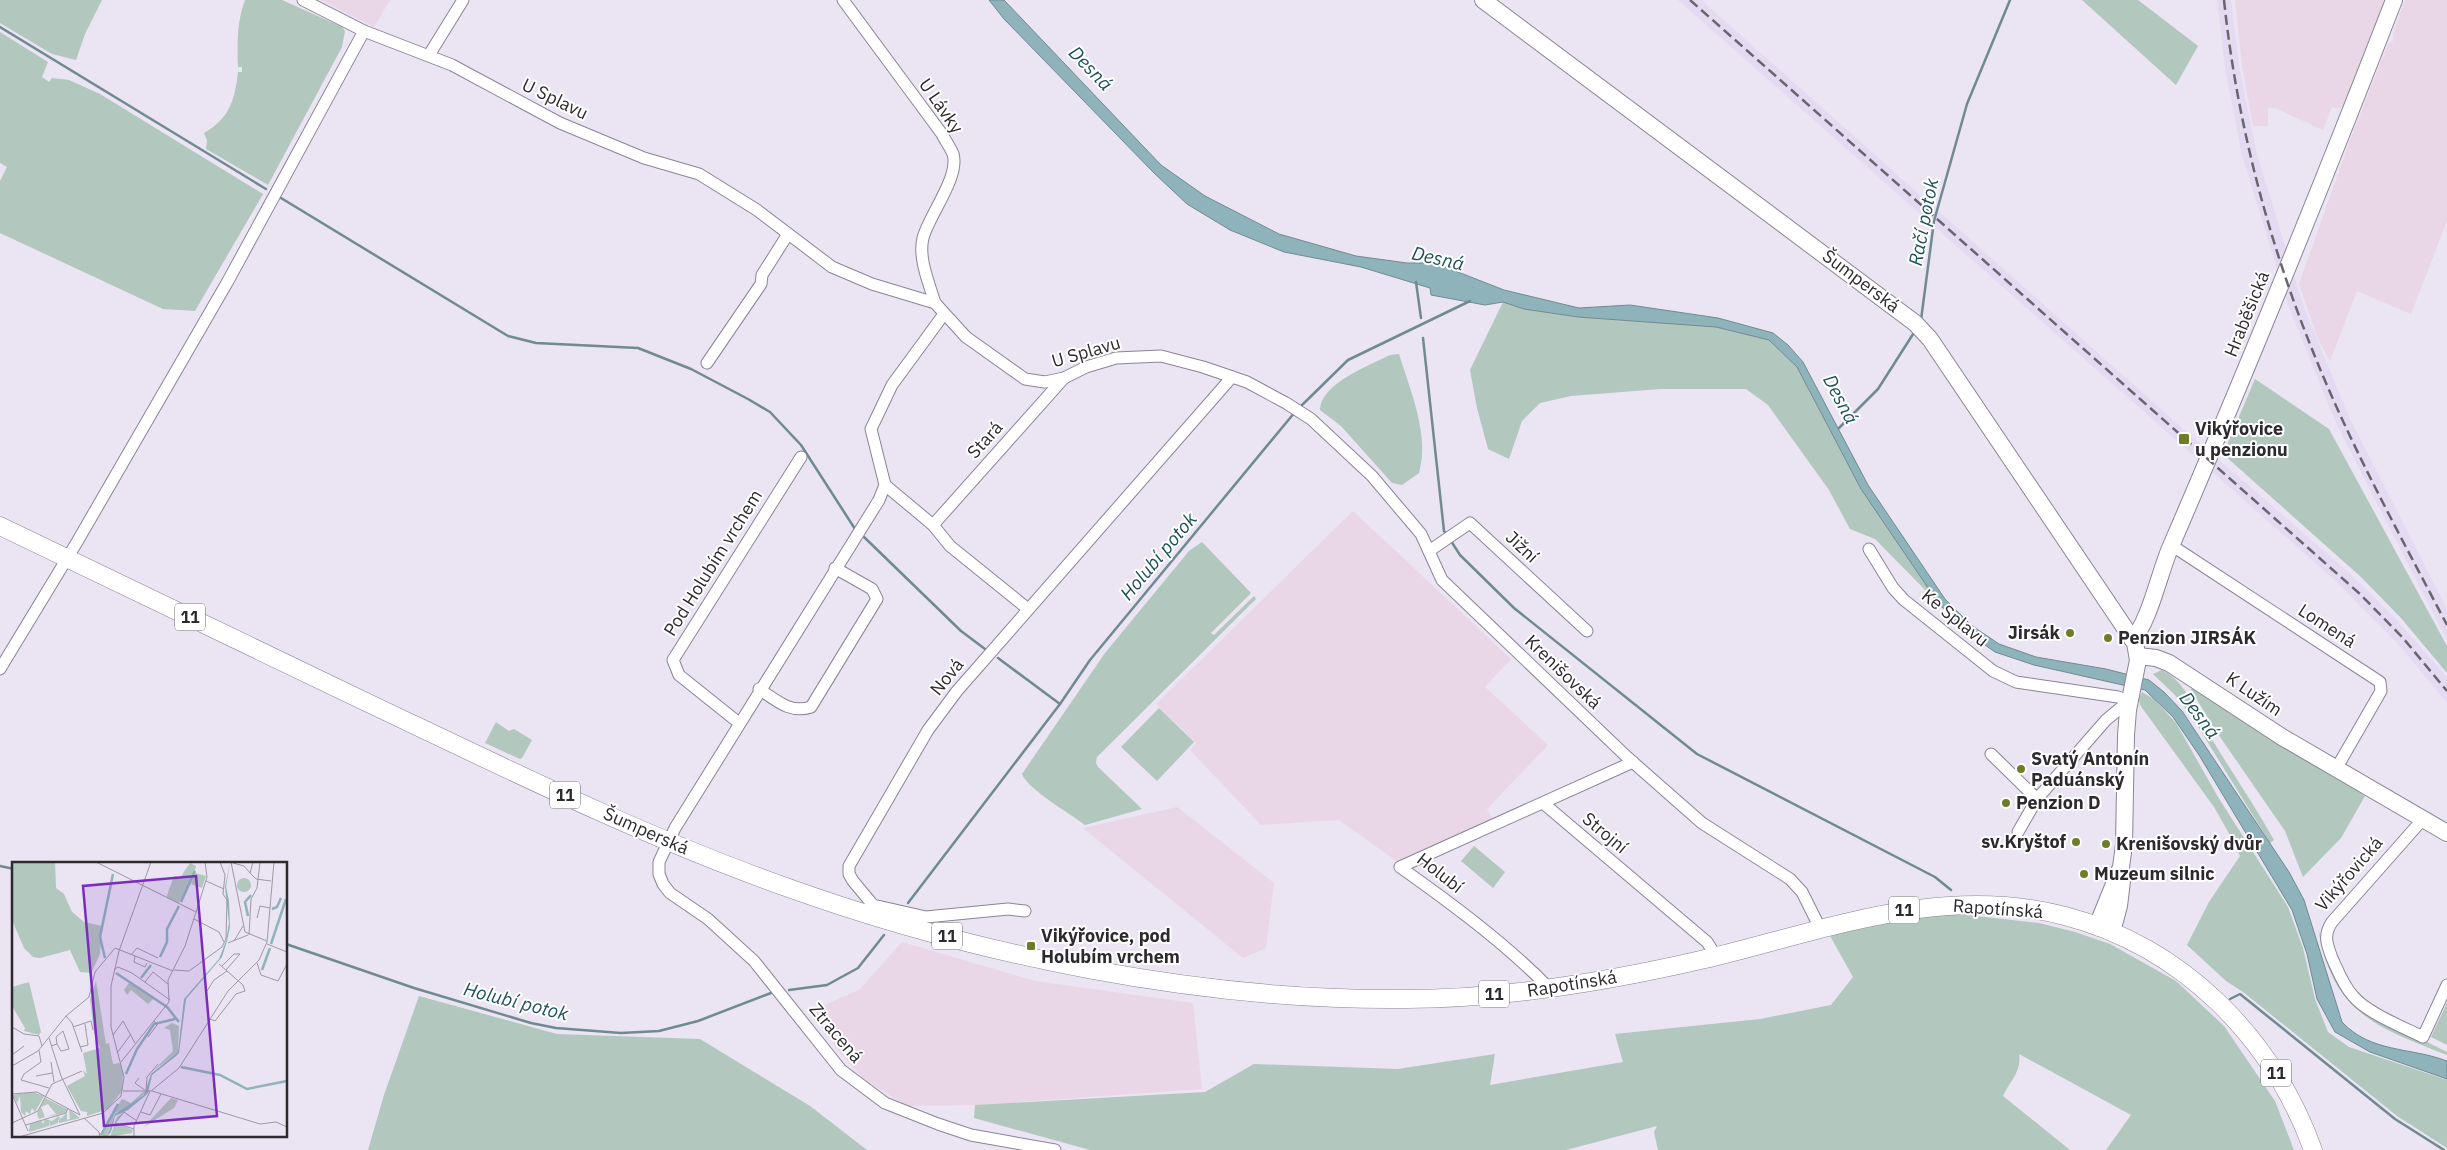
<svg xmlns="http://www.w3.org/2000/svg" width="2447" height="1150" font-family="'IBM Plex Sans',sans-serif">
  <rect width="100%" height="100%" fill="#eae4f3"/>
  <g fill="#e4daf1">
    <polygon points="1678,0 1701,0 2181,427 2347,571 2393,616 2447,677 2447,703 2400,646 2337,582"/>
    <polygon points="2217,0 2231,0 2239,65 2256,151 2303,305 2349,417 2447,609 2447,640 2336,423 2290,310 2242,155 2225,68"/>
  </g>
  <g fill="#e9d7e8">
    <polygon points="321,0 390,0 374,27"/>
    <polygon points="2235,0 2387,0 2347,105 2337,109 2332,107 2323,130 2275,108 2268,108 2268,126 2253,126 2242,66"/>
    <polygon points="2405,0 2447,0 2447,221 2411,314 2357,291 2330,361 2318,339 2299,284 2350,140 2388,44 2393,41 2393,34"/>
    <polygon points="1353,511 1511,659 1485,687 1548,745 1487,809 1494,822 1402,865 1339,820 1261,825 1190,750 1196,743 1156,704"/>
    <polygon points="1177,807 1274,883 1266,948 1243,958 1083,828"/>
    <polygon points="902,942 1035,981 1193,1003 1202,1089 979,1105 906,1106 863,1078 839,1052 814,1015 831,1002 859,990"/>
  </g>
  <g fill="#b2c7bd">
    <polygon points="0,0 102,0 85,34 76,60 52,54 0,23"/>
    <path d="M 245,0 L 282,0 L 342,27 L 345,31 L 342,47 L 268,185 L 206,149 L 207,140 L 204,133 C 229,119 235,100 238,72 L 242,72 L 242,67 L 238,67 C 237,45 237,21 245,0 Z"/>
    <polygon points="2082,0 2138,0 2198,46 2176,85"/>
    <polygon points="0,32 48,62 42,77 49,82 52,78 69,80 100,94 263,194 195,311 163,309 0,233 0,181 7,167 0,163"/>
    <polygon points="1503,302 1524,309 1578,317 1716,327 1769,340 1797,367 1861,489 1939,604 1875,539 1850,529 1829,490 1768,405 1746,389 1660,389 1571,396 1540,403 1522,421 1509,459 1488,449 1477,408 1470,370"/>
    <path d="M 1399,354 C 1410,390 1430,435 1419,473 L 1402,485 L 1392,483 L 1341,426 L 1320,410 C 1320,384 1370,365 1390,355 Z"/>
    <polygon points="2255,379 2329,429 2447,646 2447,673 2401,618 2361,577 2223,454"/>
    <path d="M 1202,542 L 1251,593 L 1211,633 L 1214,635 L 1254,596 L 1256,599 L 1097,757 L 1096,763 L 1098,767 L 1142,809 L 1085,825 C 1071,814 1027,789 1022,774 L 1105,653 L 1189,551 Z"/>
    <path d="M 2162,670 C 2188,683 2199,717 2213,741 C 2233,774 2255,806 2274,840 L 2270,843 L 2192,717 L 2175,695 L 2153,674 Z"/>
    <polygon points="2193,685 2365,796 2341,838 2303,877 2285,831 2216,731 2191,690"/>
    <polygon points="2142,692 2154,699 2176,723 2218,797 2288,907 2303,948 2315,999 2328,1032 2349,1047 2447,1080 2447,1148 2397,1116 2243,992 2226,981 2187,945 2209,902 2240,856 2231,837 2214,807 2140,705 2139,699"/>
    <polygon points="1159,708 1194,742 1157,781 1121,747"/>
    <polygon points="496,722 509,731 514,729 532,740 522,758 520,759 485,743"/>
    <polygon points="1474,846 1505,872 1493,888 1461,861"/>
    <path d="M 1931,911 L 2039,923 L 2075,932 L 2110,944 L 2176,981 L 2224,1026 L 2275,1101 L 2294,1150 L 2106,1150 L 2131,1115 L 2019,1054 C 2022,1072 2009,1082 2003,1096 L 2070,1150 L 1658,1150 L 1654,1132 L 1657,1126 L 1566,1150 L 1090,1150 L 974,1118 L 975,1105 L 1205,1092 L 1254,1064 L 1398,1069 L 1495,1054 L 1490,1085 L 1623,1062 L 1615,1034 L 1760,1019 L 1831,1005 L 1853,977 L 1829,934 Z"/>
    <path d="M 2318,928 L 2325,953 L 2345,989 L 2407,1032 L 2447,1052 L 2447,1055 C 2375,1027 2332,1012 2318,928 Z"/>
    <polygon points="419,996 557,1034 700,1039 810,1106 867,1150 368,1150 384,1095"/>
    <polygon points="2447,1003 2447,1045 2431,1037"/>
  </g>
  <path fill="#8eb3bb" stroke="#718a91" d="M 989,0 L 1004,0 L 1161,165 L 1205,196 L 1279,234 L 1356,256 L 1407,263 L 1435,263 L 1504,290 L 1579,308 L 1630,305 L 1718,318 L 1773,333 L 1788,345 L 1803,362 L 1868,485 L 1945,599 L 1971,625 L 1999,644 L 2036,657 L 2106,669 L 2149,680 L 2164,692 L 2182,711 L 2289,872 L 2304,900 L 2342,1022 C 2371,1053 2410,1047 2447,1061 L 2447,1079 L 2370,1052 L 2335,1032 L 2317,999 L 2307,954 L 2292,910 L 2199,755 L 2173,717 L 2145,690 L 2034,665 L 1995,652 L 1965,631 L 1939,604 L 1861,489 L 1797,367 L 1769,340 L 1716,327 L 1578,317 L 1524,309 L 1503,302 L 1485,305 L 1431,295 L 1430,288 L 1361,267 L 1284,252 L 1230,230 L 1187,204 L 1154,173 L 1004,19 Z"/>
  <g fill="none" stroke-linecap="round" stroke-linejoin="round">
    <g stroke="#718a91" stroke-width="2.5">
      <polyline points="0,27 266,189"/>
      <polyline points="281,198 508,336 536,343 638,348 691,369 748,399 770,412 801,445 855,529"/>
      <polyline points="1416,282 1421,318"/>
      <polyline points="1921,320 1934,221 1967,104 2010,0"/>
      <polyline points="1423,338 1444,531 1447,535"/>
      <polyline points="1299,408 1348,360 1470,301"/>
      <polyline points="1839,428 1878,389 1915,331"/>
      <polyline points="864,537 961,631 985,649"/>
      <polyline points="1451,541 1460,555 1514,608 1697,754 1935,877 1951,890"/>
      <polyline points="998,658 1060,704"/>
      <polyline points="0,866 14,869"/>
      <polyline points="908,903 1060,704 1090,660 1295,412"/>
      <polyline points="286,944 414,988 531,1023 556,1028 621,1033 659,1031 698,1021 771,993"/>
      <polyline points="789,990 827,985 858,968 884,935"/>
      <polyline points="2230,999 2240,994 2395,1119 2444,1150"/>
    </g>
    <g stroke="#8b8594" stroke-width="13">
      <g id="street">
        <polyline points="303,0 364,31 452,65 560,123 644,158 699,174 757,210 832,267 872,284 935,303 966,337 1025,379 1045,382 1064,378 1086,367 1116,358 1161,356 1203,367 1247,382 1286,403 1311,419 1372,476 1421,534 1442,580 1627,757 1702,823 1790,879 1802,892 1820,928"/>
        <path d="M 843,0 L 942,134 C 945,140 950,147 953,154 C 960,177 929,215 923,238 C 918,258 929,283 935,303"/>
        <polyline points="429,55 463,0"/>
        <polyline points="944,314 892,385 871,429 885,485 879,500 675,828 659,862 659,874 663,884 670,893 708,919 754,961 841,1070 885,1103 938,1124 971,1135 1055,1150"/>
        <polyline points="707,363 761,284 762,275 788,234"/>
        <polyline points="885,485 933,525"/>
        <polyline points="2171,545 2380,682 2381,691 2336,769"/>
        <polyline points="1869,549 1893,588 1904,600 1993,671 2016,682 2118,697 2129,701"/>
        <polyline points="1429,551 1470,523 1587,631"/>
        <polyline points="1028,609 950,546 933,525 1064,378"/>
        <polyline points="0,669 77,542 228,281 364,31"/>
        <path d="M 759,689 C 776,700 790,714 811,707 L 877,599 L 872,589 L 835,568"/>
        <polyline points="739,723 679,675 673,660 801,457"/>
        <polyline points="1991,754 2037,799 2106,720 2129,701"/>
        <polyline points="1543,803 1707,942 1716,956"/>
        <path d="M 2423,819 L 2332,922 C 2323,935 2327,945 2332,958 C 2338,971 2343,985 2353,996 C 2367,1013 2403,1027 2423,1037 L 2447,985"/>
        <polyline points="2018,832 2037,799"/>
        <polyline points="1025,911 1008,909 926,917 873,905 853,881 849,874 849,866 928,730 957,691 1232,377"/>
        <path d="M 1549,988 C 1505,943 1452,904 1400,867 L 1633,762"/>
      </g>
    </g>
    <g stroke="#8b8594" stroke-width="18">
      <g id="secondary">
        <polyline points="1483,0 1915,323 1930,339 2135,643 2138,660 2128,710 2126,735 2124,845 2121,867 2097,926"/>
        <path d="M 2132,639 C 2148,627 2161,567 2171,546 C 2249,365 2323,183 2394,0"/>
        <polyline points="2138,656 2156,658 2169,663 2282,737 2447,833"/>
        <polyline points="2112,932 2119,906 2122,881"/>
      </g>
    </g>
    <g stroke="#8b8594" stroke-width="19">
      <path id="primary" d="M 0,526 C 122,585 244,643 366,702 C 503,767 640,835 783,886 C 974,955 1200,1001 1404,999 C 1505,999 1606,982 1705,959 C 1823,931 1942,883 2065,916 C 2183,947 2272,1037 2313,1150"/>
    </g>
    <use href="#street" stroke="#fff" stroke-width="11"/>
    <use href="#secondary" stroke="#fff" stroke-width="16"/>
    <use href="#primary" stroke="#fff" stroke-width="18"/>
    <g stroke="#69656e" stroke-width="2.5" stroke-dasharray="10 5" stroke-linecap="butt">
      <polyline points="1690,0 2360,594 2403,638 2447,691"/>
      <path d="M 2224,0 C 2237,125 2270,248 2318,364 C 2355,454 2402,539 2447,625"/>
    </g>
  </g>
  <g fill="#6f7d2a" stroke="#fff" stroke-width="2">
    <rect x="2178" y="433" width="12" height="12" rx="2.5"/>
    <circle cx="2070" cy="633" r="5"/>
    <circle cx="2108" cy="638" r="5"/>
    <circle cx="2021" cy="769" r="5"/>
    <circle cx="2006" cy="803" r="5"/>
    <circle cx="2076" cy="842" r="5"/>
    <circle cx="2106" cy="844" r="5"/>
    <circle cx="2084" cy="874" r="5"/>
    <rect x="1026" y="941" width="10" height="10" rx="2.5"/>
  </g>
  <g text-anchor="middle" stroke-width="4" stroke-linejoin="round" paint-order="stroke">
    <g fill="#fff" stroke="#6b696d" stroke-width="1">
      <rect x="175" y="603.5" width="30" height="27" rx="4"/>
      <rect x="550" y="781.5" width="30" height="27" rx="4"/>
      <rect x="1889" y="896.5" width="30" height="27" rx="4"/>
      <rect x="932" y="922.5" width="30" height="27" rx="4"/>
      <rect x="1479" y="980.5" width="30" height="27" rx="4"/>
      <rect x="2261" y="1059.5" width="30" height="27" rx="4"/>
    </g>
    <g font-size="16" font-weight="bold" fill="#2c292f">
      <text x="190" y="623">11</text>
      <text x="565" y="801">11</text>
      <text x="1904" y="916">11</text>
      <text x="947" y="942">11</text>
      <text x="1494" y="1000">11</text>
      <text x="2276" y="1079">11</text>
    </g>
    <g font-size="18" fill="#2c292f" stroke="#fff">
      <text transform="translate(555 99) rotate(26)" y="6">U Splavu</text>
      <text transform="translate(941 106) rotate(55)" y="6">U Lávky</text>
      <text transform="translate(1861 281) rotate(37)" y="6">Šumperská</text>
      <text transform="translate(2247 314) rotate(-68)" y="6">Hraběšická</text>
      <text transform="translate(1086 352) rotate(-16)" y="6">U Splavu</text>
      <text transform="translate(985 440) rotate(-48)" y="6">Stará</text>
      <text transform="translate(1522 547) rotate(43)" y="6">Jižní</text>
      <text transform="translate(713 563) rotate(-58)" y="6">Pod Holubím vrchem</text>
      <text transform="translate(1955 618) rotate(39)" y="6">Ke Splavu</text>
      <text transform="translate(2327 626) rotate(33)" y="6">Lomená</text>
      <text transform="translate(1563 672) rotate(44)" y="6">Krenišovská</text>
      <text transform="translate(947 677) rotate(-51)" y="6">Nová</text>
      <text transform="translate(2254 694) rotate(34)" y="6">K Lužím</text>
      <text transform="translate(646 831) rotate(24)" y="6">Šumperská</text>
      <text transform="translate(1605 833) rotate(40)" y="6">Strojní</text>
      <text transform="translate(1440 873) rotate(38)" y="6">Holubí</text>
      <text transform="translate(2349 874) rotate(-49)" y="6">Vikýřovická</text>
      <text transform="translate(1998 909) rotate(4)" y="6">Rapotínská</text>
      <text transform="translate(1572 984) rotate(-9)" y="6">Rapotínská</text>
      <text transform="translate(836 1033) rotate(50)" y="6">Ztracená</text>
    </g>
    <g font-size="18" font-weight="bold" fill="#2c292f" stroke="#fff" text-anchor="start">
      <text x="2195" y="435">Vikýřovice<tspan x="2195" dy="21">u penzionu</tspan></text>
      <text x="2060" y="639" text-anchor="end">Jirsák</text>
      <text x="2118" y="644">Penzion JIRSÁK</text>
      <text x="2031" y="765">Svatý Antonín<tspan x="2031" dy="21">Paduánský</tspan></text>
      <text x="2016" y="809">Penzion D</text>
      <text x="2066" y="848" text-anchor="end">sv.Kryštof</text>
      <text x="2116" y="850">Krenišovský dvůr</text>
      <text x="2094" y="880">Muzeum silnic</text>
      <text x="1041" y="942">Vikýřovice, pod<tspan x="1041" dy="21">Holubím vrchem</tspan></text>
    </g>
    <g font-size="19" font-style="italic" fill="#1c515b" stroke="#fff">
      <text transform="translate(1091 68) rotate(46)" y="7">Desná</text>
      <text transform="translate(1923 222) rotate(-79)" y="7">Račí potok</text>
      <text transform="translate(1438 258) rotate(13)" y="7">Desná</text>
      <text transform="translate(1841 399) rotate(62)" y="7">Desná</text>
      <text transform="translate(1158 556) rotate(-50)" y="7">Holubí potok</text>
      <text transform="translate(2200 715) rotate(53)" y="7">Desná</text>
      <text transform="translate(516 1001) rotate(14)" y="7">Holubí potok</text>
    </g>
  </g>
  <g transform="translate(12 862)">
    <rect width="275" height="275" fill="#eae4f3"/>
    <path d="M 0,0 L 43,0 L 44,26 L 52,32 L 60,50 L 72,60 L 90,64 L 88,92 L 79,111 L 68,110 L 58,88 L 28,96 L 21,95 L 12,86 L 0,58 ZM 178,1 L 184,4 L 182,12 L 167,41 L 155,36 L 155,33 L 162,14 L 168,16 ZM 183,11 L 194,14 L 190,26 L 179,22 ZM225 23a7 7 0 1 1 14 0a7 7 0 1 1-14 0ZM 84,119 L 94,182 L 97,181 L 101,202 L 108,201 L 111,211 L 110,229 L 96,247 L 75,254 L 75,250 L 69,249 L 55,224 L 73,214 L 71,208 L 75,212 L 71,191 L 88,186 L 82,171 L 78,137 ZM 17,120 L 29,170 L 27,173 L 12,169 L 13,166 L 0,144 L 0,125 ZM 117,121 L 130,128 L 141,137 L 136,142 L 119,128 L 115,133 L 112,128 ZM 160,161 L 167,164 L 166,190 L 141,209 L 161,189 L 158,168 L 152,166 ZM 21,230 L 32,234 L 23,250 L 20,246 L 18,252 L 14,249 L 13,254 L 9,250 L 8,234 L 5,241 L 1,233 ZM 131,230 L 135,230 L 115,246 L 103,251 L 95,275 L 90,275 L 95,259 L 110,237 L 119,241 ZM 33,236 L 55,247 L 53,251 L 34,255 L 44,252 L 36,242 L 29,245 L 33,255 L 27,257 L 25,252 ZM 159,236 L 166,238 L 162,246 L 132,265 ZM 57,247 L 68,256 L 47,261 L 47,256 L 46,261 L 38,264 L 37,258 L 37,264 L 17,270 L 18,262 L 29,259 L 31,262 L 33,257 L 40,259 L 47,254 L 48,257 L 55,251 L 55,258 L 58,257 ZM 113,249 L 103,261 L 121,268 L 120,271 L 98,275 L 105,255 Z" fill="#b2c7bd"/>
    <path d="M 218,0 L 214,25 L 217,39 L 218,65 L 215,79 L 210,95 L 174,137 L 167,191 L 164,194 L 140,213 L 136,231 L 133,234 L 116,248 L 103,254 L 99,270 L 95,275 L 103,252 L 132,233 L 139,212 L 166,190 L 172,137 L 207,97 L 214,79 L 217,61 L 213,25 Z" fill="#8eb3bb"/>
    <path fill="none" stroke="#8eb3bb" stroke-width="2.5" d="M 169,40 L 183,9M 260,47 L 265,45 L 269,36M 236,54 L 233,40 L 239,33M 259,82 L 274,37M 148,95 L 155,80 L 155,67 L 167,44M 93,96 L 88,75 L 101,12M 250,108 L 258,86M 104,111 L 155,145 L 167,160M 129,116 L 139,103M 169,205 L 208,213 L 235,227 L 275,219M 114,212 L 125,187 L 142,162 L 163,157M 89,273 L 106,242"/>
    <path fill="none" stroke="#9e99a5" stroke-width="1" d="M 84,0 L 184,50M 219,0 L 233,70 L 255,79M 221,1 L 232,4 L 238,11 L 241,0M 238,11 L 244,17 L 259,19M 194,19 L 212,27M 245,56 L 248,44 L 258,46M 182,57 L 207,70 L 212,80M 237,73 L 239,37 L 245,26 L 248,0M 222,79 L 231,64M 216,81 L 236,73M 255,82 L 275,90M 119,93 L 125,86 L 146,96M 123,94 L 122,100 L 133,105 L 135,101M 245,101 L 249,113 L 266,119 L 275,102M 210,104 L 222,92 L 228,92 L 214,108M 103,107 L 106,105 L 120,111 L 158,138M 162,108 L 177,109 L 210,85 L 214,77 L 215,38 L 211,32 L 213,13 L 208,0M 133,120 L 141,110 L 156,122M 195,129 L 202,118 L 215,109M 54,154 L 60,161 L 70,190M 198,157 L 203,159 L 224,132 L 233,129 L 231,123 L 207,102M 0,165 L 12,172 L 27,174 L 30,184M 61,165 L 79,159 L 81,168M 101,173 L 111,159 L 123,181M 136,175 L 145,163 L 142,159M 39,184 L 45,182 L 44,175 L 51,169 L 57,187 L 49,189 L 45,182M 68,185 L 76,183 L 73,162M 27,188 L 29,200 L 12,212 L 9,218 L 37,226M 105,191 L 119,172M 0,193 L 12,184M 39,200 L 42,220M 109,200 L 157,140 L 156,118 L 173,84 L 186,44 L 195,15 L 193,0M 0,204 L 26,189 L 54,154 L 77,135 L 83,110 L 103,86 L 161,109M 24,214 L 40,211M 127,216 L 123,221 L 134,229M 111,229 L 139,229 L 167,206 L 216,129 L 247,98 L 255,80 L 262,0M 134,229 L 135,215 L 146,202M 140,229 L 248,262 L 264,260 L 275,265M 0,232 L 25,230 L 68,253 L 49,214 L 37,176M 0,232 L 16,269M 129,250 L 138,253 L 149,232M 72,256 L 87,270 L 88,275M 0,261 L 26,249 L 40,222 L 70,209M 14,263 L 54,251 L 56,246M 122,267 L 103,261 L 112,250 L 125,259M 7,275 L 91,251 L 109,234 L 112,215 L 99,165 L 99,124 L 107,89 L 139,0M 122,275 L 122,264 L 138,229"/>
    <path fill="#7b2cbf" fill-opacity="0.15" stroke="#7b2cbf" stroke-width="2.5" d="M 184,14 L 205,254 L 92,264 L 71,24 Z"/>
    <rect width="275" height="275" fill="none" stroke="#2c292f" stroke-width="2.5"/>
  </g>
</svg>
